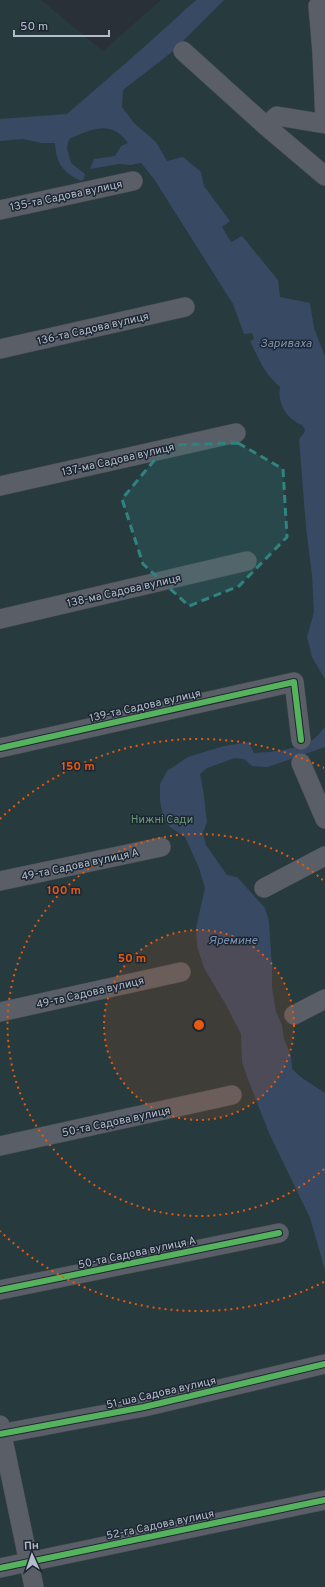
<svg xmlns="http://www.w3.org/2000/svg" width="325" height="1587" font-family="Overpass,sans-serif">
  <rect width="100%" height="100%" fill="#2a3038"/>
  <polygon fill="#273a3e" points="0,0 41,0 103,51 161,0 325,0 325,1587 0,1587"/>
  <g fill="#384963">
    <path d="M 196,0 L 224,0 L 172,52 L 123,90 L 122,107 L 134,123 L 156,142 L 167,161 L 183,157 L 201,172 L 204,186 L 230,221 L 222,227 L 231,242 L 242,236 L 278,280 L 280,297 L 310,303 L 314,328 L 325,357 L 325,679 L 312,657 L 307,637 L 314,612 L 312,576 L 306,527 L 299,439 L 304,433 L 305,430 L 302,425 C 287,419 277,404 280,387 C 266,376 258,358 250,341 L 254,339 L 252,333 L 244,334 L 233,304 L 154,179 L 141,163 L 131,165 L 119,164 L 90,169 L 94,159 L 115,156 L 121,146 L 128,143 C 111,119 92,129 69,139 L 67,148 L 71,163 L 85,174 L 84,179 L 81,181 C 63,172 56,164 55,143 L 41,143 L 23,139 L 0,141 L 0,119 L 67,114 L 143,48 Z"/>
    <path d="M 325,727 L 325,747 L 268,767 L 252,766 L 244,759 L 235,758 L 207,768 L 200,774 L 203,789 L 207,822 L 203,833 L 206,845 L 227,875 L 237,877 L 265,908 L 269,921 L 272,967 L 272,987 L 276,1012 L 282,1025 L 284,1039 L 291,1055 L 292,1069 L 302,1078 L 325,1093 L 325,1270 L 310,1218 L 269,1133 L 249,1082 L 242,1062 L 241,1034 L 226,1005 L 204,968 L 197,946 L 196,928 L 205,888 L 199,868 L 185,837 L 170,827 L 164,820 L 160,801 L 160,784 L 167,771 L 188,757 L 224,746 L 249,742 L 254,753 C 272,752 296,750 312,740 C 317,737 321,731 325,727 Z"/>
  </g>
  <g fill="none" stroke-linecap="round" stroke-linejoin="round">
    <g stroke="#484c53" stroke-width="20">
      <g id="minor">
        <polyline points="325,6 318,6 322,52 325,121"/>
        <polyline points="183,51 266,126 325,176"/>
        <polyline points="266,126 277,116 325,124"/>
        <polyline points="0,210 133,181"/>
        <polyline points="0,349 185,307"/>
        <polyline points="0,486 236,433"/>
        <polyline points="0,619 247,561"/>
        <polyline points="0,748 294,682 301,740"/>
        <polyline points="301,763 325,819"/>
        <polyline points="0,881 161,847"/>
        <polyline points="264,888 325,856"/>
        <polyline points="0,1012 181,972"/>
        <polyline points="294,1015 325,999"/>
        <polyline points="0,1146 232,1095"/>
        <polyline points="0,1290 279,1233"/>
        <polyline points="0,1425 34,1587"/>
        <polyline points="0,1434 144,1407 325,1364"/>
        <polyline points="0,1568 325,1500"/>
      </g>
    </g>
    <use href="#minor" stroke="#5a5e66" stroke-width="19"/>
    <g stroke="#1d2633" stroke-width="8">
      <g id="cycleway">
        <polyline points="0,748 294,682 301,740"/>
        <polyline points="0,1290 279,1233"/>
        <polyline points="0,1434 144,1407 325,1364"/>
        <polyline points="0,1568 325,1500"/>
      </g>
    </g>
    <use href="#cycleway" stroke="#56b35d" stroke-width="6"/>
  </g>
  <path fill="#308480" fill-opacity="0.2" stroke="#308480" stroke-width="3" stroke-dasharray="8 5" stroke-linejoin="round" d="M 238,443 L 283,469 L 287,537 L 239,586 L 189,606 L 143,564 L 122,499 L 167,445 Z"/>
  <circle cx="199" cy="1025" r="95" fill="#e8590c" fill-opacity=".12"/>
  <g fill="none" stroke="#e8590c" stroke-width="2" stroke-dasharray="2 4">
    <circle cx="199" cy="1025" r="95"/>
    <path d="M324 1169A191 191 0 1 1 324 881"/>
    <path d="M324 1282A286 286 0 0 1 0 1231M0 819A286 286 0 0 1 324 768"/>
  </g>
  <g text-anchor="middle" stroke-width="3" stroke-linejoin="round" paint-order="stroke">
    <g font-size="11" fill="#b4bcc9" stroke="#1d2633">
      <text transform="translate(66 195) rotate(-12)" y="4">135-та Садова вулиця</text>
      <text transform="translate(93 328) rotate(-13)" y="4">136-та Садова вулиця</text>
      <text transform="translate(118 459) rotate(-13)" y="4">137-ма Садова вулиця</text>
      <text transform="translate(124 590) rotate(-13)" y="4">138-ма Садова вулиця</text>
      <text transform="translate(145 705) rotate(-13)" y="4">139-та Садова вулиця</text>
      <text transform="translate(80 864) rotate(-12)" y="4">49-та Садова вулиця А</text>
      <text transform="translate(90 992) rotate(-13)" y="4">49-та Садова вулиця</text>
      <text transform="translate(116 1121) rotate(-12)" y="4">50-та Садова вулиця</text>
      <text transform="translate(137 1252) rotate(-12)" y="4">50-та Садова вулиця А</text>
      <text transform="translate(161 1392) rotate(-13)" y="4">51-ша Садова вулиця</text>
      <text transform="translate(160 1524) rotate(-12)" y="4">52-га Садова вулиця</text>
    </g>
    <g font-size="11" fill="#6b9a76" stroke="#1d2633">
      <text x="162" y="823">Нижні Сади</text>
    </g>
    <g font-size="12" font-style="italic" fill="#7c92b1" stroke="#1d2633">
      <text x="286" y="347">Зариваха</text>
      <text x="233" y="944">Яремине</text>
    </g>
  </g>
  <circle cx="199" cy="1025" r="6" fill="#e8590c" stroke="#1d2633" stroke-width="2"/>
  <g font-size="12" text-anchor="middle" font-weight="bold" fill="#e8590c" stroke="#1d2633" stroke-width="3" stroke-linejoin="round" paint-order="stroke">
    <text x="78" y="770">150 m</text>
    <text x="64" y="894">100 m</text>
    <text x="132" y="962">50 m</text>
  </g>
  <g transform="translate(32 1555) rotate(357)" stroke="#1d2633" stroke-width="3" paint-order="stroke">
  <path d="M0-3L7 15L0 10L-7 15Z" fill="#b4bcc9"/>
  <text y="-6" font-size="11" font-weight="bold" text-anchor="middle" fill="#b4bcc9">Пн</text>
  </g>
  <path d="M14 30v6h95v-6" fill="none" stroke="#b4bcc9" stroke-width="2"/>
  <text x="20" y="30" font-size="12" fill="#b4bcc9" stroke="#1d2633" stroke-width="3" paint-order="stroke">50 m</text>
</svg>
